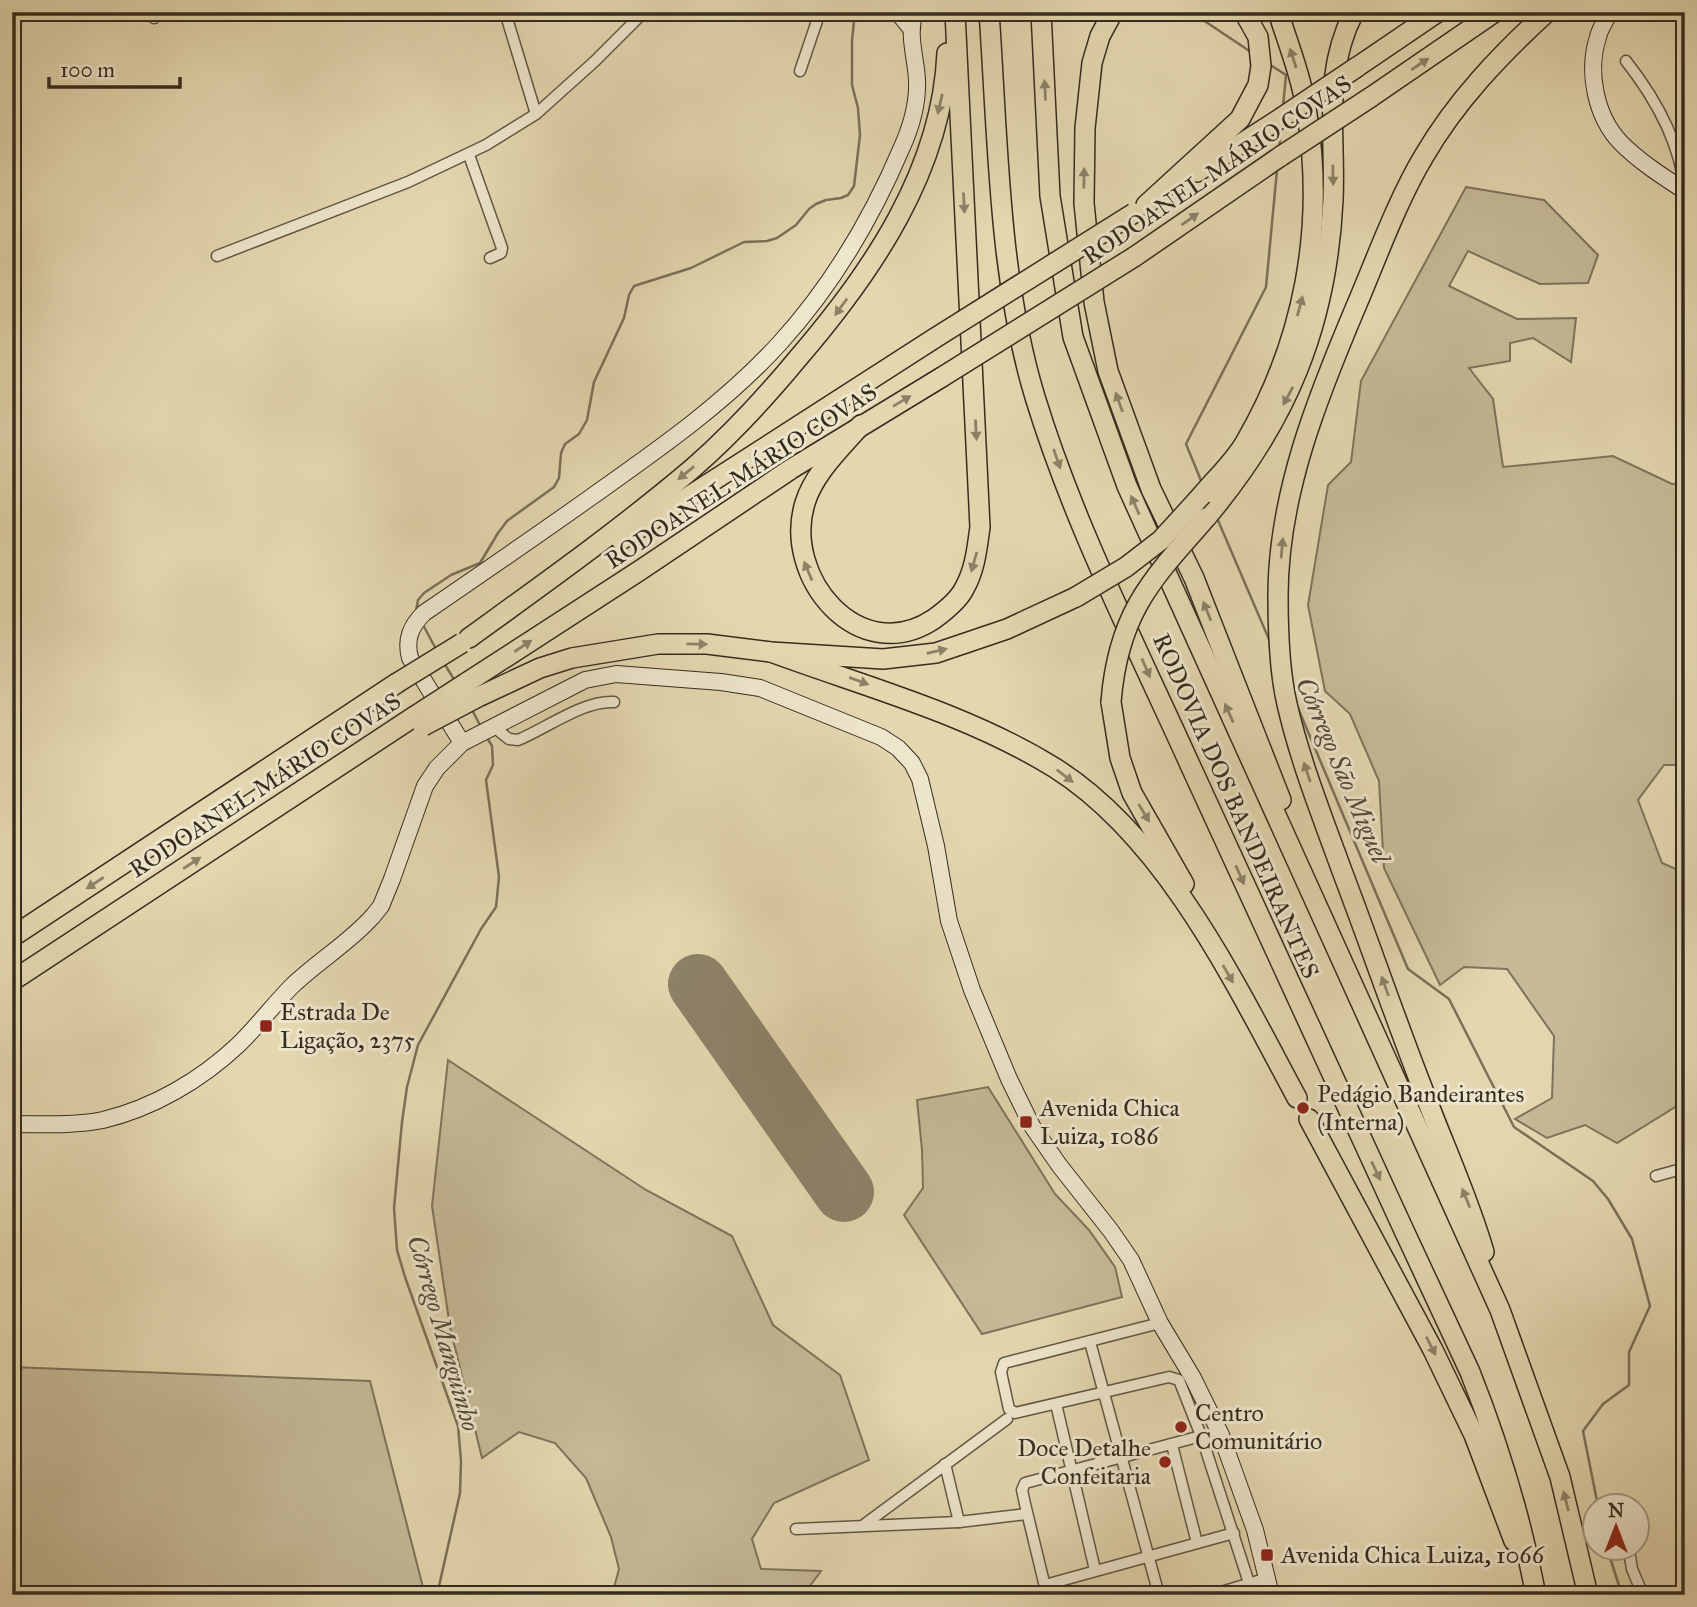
<svg xmlns="http://www.w3.org/2000/svg" width="1697" height="1607" font-family="'IM FELL Great Primer',serif">
  <rect width="100%" height="100%" fill="#e4d7b0"/>
  <filter id="stains"><feTurbulence type="fractalNoise" baseFrequency=".00286" numOctaves="4"/><feColorMatrix values="0 0 0 0 .2 0 0 0 0 .09 0 0 0 0 .02 0 0 0 .5 -.17"/></filter>
  <radialGradient id="worn" r=".72"><stop offset=".6" stop-color="#630" stop-opacity="0"/><stop offset="1" stop-color="#630" stop-opacity=".3"/></radialGradient>
  <g fill="#c6ba98" stroke="#7e735c" stroke-width="2">
    <polygon points="1466,187 1544,200 1598,255 1588,283 1540,284 1468,251 1449,286 1517,319 1576,318 1571,362 1533,338 1510,343 1510,361 1469,368 1493,399 1503,467 1613,456 1672,484 1685,483 1685,765 1664,765 1638,800 1662,863 1685,873 1685,1101 1617,1143 1585,1125 1547,1138 1515,1119 1552,1098 1554,1036 1507,969 1464,967 1440,985 1384,868 1379,781 1350,714 1325,691 1308,605 1328,485 1351,462 1361,381"/>
    <polygon points="448,1060 646,1190 732,1236 773,1325 840,1375 869,1460 774,1503 752,1539 761,1569 821,1571 803,1595 612,1595 619,1569 611,1537 586,1478 555,1443 519,1432 482,1458 450,1327 432,1206"/>
    <polygon points="988,1087 1055,1194 1089,1230 1115,1267 1122,1297 982,1334 904,1215 923,1188 922,1150 917,1100"/>
    <polygon points="12,1367 370,1381 425,1595 12,1595"/>
  </g>
  <g fill="none" stroke-linecap="round" stroke-linejoin="round">
    <g stroke="#7b7059" stroke-width="2.5">
      <polyline points="1191,12 1251,52"/>
      <polyline points="1269,64 1286,75 1283,107"/>
      <polyline points="1279,149 1281,128"/>
      <polyline points="1202,483 1186,444 1266,287 1277,170"/>
      <polyline points="1217,518 1271,644"/>
      <polyline points="416,611 418,600 424,593 451,575 480,563 498,533 507,521 554,487 559,478 561,453 565,444 579,434 587,420 594,382 624,318 629,295 634,286 691,268 744,242 767,241 777,238 796,225 809,209 816,204 826,200 841,198 848,195 854,186 860,135 858,108 852,85 852,40 855,12"/>
      <polyline points="422,623 437,651"/>
      <polyline points="444,663 455,681"/>
      <polyline points="471,708 481,727"/>
      <polyline points="1298,708 1408,969 1449,999 1514,1127 1593,1181 1608,1199 1632,1239 1650,1306 1629,1352 1629,1385 1603,1404 1583,1431 1598,1506"/>
      <polyline points="1607,1548 1622,1595"/>
      <polyline points="437,1595 460,1493 461,1461 458,1426 405,1277 397,1250 394,1208 402,1122 407,1087 418,1045 481,929 496,907 499,877 486,780 493,765 492,746 486,736"/>
    </g>
    <polyline stroke="#8d8268" stroke-width="60" points="698,984 844,1192"/>
    <g stroke="#625744" stroke-width="13">
      <g id="minor">
        <polyline points="152,12 154,18"/>
        <polyline points="505,12 536,114"/>
        <polyline points="894,12 911,33"/>
        <path d="M 1626,61 C 1656,99 1680,142 1685,191"/>
        <polyline points="800,71 820,12"/>
        <polyline points="469,155 502,248 501,253 490,258"/>
        <polyline points="217,256 408,182 486,145 536,114 595,61 644,12"/>
        <path d="M 494,727 L 509,739 L 518,740 C 547,728 584,700 614,702"/>
        <polyline points="1656,1176 1685,1168"/>
        <polyline points="1160,1323 1004,1363 1001,1372 1009,1409 1015,1413 1169,1377 1179,1380 1202,1438 1249,1583"/>
        <polyline points="1090,1342 1159,1595"/>
        <polyline points="1056,1404 1095,1570"/>
        <polyline points="1172,1445 1197,1543"/>
        <polyline points="945,1464 959,1522"/>
        <polyline points="865,1524 1007,1419"/>
        <polyline points="796,1529 959,1522 1027,1514"/>
        <polyline points="1629,1550 1632,1569 1643,1595"/>
        <polyline points="1045,1585 1234,1533"/>
        <polyline points="1047,1595 1025,1504 1022,1490 1025,1483 1201,1436"/>
        <polyline points="1211,1595 1268,1578"/>
      </g>
    </g>
    <g stroke="#362c20" stroke-width="18">
      <g id="secondary">
        <path d="M 1610,12 C 1606,20 1600,28 1598,37 C 1587,71 1595,116 1621,143 C 1640,162 1662,176 1685,191"/>
        <path d="M 462,743 L 410,658 C 405,639 411,626 424,613 C 481,574 538,535 594,495 C 659,449 725,403 779,344 C 831,287 872,218 902,147 C 911,127 918,103 917,80 C 916,57 907,35 915,12"/>
        <path d="M 12,1124 C 42,1124 73,1126 103,1120 C 153,1108 201,1080 238,1045 C 257,1027 273,1005 292,986 C 318,961 349,943 373,916 L 381,906 L 392,879 L 425,786 L 437,768 L 462,743 L 585,680 L 616,674 L 721,682 L 760,688 L 881,737 L 898,748 L 912,763 L 920,779 L 936,846 L 949,921 L 972,990 L 1009,1079 L 1032,1126 L 1059,1165 L 1111,1231 L 1131,1260 L 1160,1323 L 1193,1378 L 1221,1435 L 1255,1530 L 1271,1595"/>
      </g>
    </g>
    <g stroke="#362c20" stroke-width="22">
      <g id="motorway">
        <path d="M 989,12 C 998,138 998,275 1035,397 C 1074,525 1136,645 1191,767 C 1283,970 1376,1171 1470,1372 C 1499,1445 1521,1518 1536,1595"/>
        <polyline points="1041,12 1050,196 1073,337 1127,486 1500,1310 1560,1477 1588,1595"/>
        <polyline points="1113,12 1100,36 1092,63 1085,128 1084,203 1094,302 1108,371 1151,489 1194,578 1281,800"/>
        <polyline points="1357,67 1438,12"/>
        <polyline points="1371,97 1495,12"/>
        <polyline points="1197,172 1281,118"/>
        <polyline points="1146,205 1240,119 1258,85 1261,66 1258,37 1244,12"/>
        <polyline points="1134,257 1281,156"/>
        <path d="M 861,425 C 841,448 814,473 805,503 C 782,577 859,669 934,619 C 945,611 958,601 964,589 C 975,570 977,549 980,527 L 955,12"/>
        <path d="M 1202,495 C 1216,478 1235,461 1246,441 C 1304,341 1325,228 1307,114 C 1302,79 1289,46 1278,12"/>
        <path d="M 1206,518 C 1287,422 1327,325 1333,200 C 1336,133 1322,74 1354,12"/>
        <polyline points="621,540 935,338"/>
        <path d="M 469,638 C 545,583 621,529 693,468 C 732,434 766,397 799,357 C 872,272 942,170 947,53"/>
        <path d="M 771,652 C 866,687 968,714 1055,768 C 1167,839 1236,985 1297,1098"/>
        <polyline points="466,683 639,571 791,469 942,377"/>
        <polyline points="476,698 540,668 572,658 658,644 707,644 771,652 883,659 936,653 1007,629 1076,597"/>
        <polyline points="1111,702 1120,758 1132,793 1184,884"/>
        <polyline points="12,937 397,683"/>
        <polyline points="12,981 415,716"/>
        <polyline points="1309,1119 1433,1350 1474,1435 1514,1541"/>
        <path d="M 1484,1252 C 1469,1200 1446,1150 1427,1100 C 1397,1024 1371,947 1342,871 C 1322,816 1300,761 1287,704 C 1279,670 1278,631 1278,596 C 1278,494 1318,396 1357,304 C 1377,257 1398,199 1424,156 C 1456,101 1500,55 1547,12"/>
      </g>
    </g>
    <use href="#minor" stroke="#ede5cc" stroke-width="10"/>
    <use href="#secondary" stroke="#ede5cc" stroke-width="16"/>
    <use href="#motorway" stroke="#e4d7b0" stroke-width="19"/>
    <g stroke="#362c20" stroke-width="22" stroke-linecap="butt">
      <g id="motorway-bridge">
        <polyline points="1281,118 1357,67"/>
        <polyline points="1281,156 1371,97"/>
        <polyline points="935,338 1134,213"/>
        <polyline points="942,377 1134,257"/>
        <polyline points="1076,597 1126,567 1161,540 1202,495"/>
        <polyline points="397,683 462,643"/>
        <path d="M 1111,702 C 1118,614 1150,581 1206,518"/>
        <polyline points="415,716 466,683"/>
        <polyline points="423,726 476,698"/>
      </g>
    </g>
    <use href="#motorway-bridge" stroke="#e4d7b0" stroke-width="19"/>
  </g>
  <defs><path id="oneway-solid" d="M-6-.8H1V-3.2L6.5 0L1 3.2V.8H-6Z" transform="scale(1.75)"/></defs>
  <g fill="#8d8268">
    <use href="#oneway-solid" transform="translate(1293 58) rotate(-108)"/>
    <use href="#oneway-solid" transform="translate(1420 64) rotate(-34)"/>
    <use href="#oneway-solid" transform="translate(1045 90) rotate(-93)"/>
    <use href="#oneway-solid" transform="translate(940 104) rotate(103)"/>
    <use href="#oneway-solid" transform="translate(1333 175) rotate(89)"/>
    <use href="#oneway-solid" transform="translate(1084 178) rotate(-89)"/>
    <use href="#oneway-solid" transform="translate(964 203) rotate(87)"/>
    <use href="#oneway-solid" transform="translate(1190 219) rotate(-35)"/>
    <use href="#oneway-solid" transform="translate(1300 306) rotate(-75)"/>
    <use href="#oneway-solid" transform="translate(841 307) rotate(126)"/>
    <use href="#oneway-solid" transform="translate(1288 396) rotate(118)"/>
    <use href="#oneway-solid" transform="translate(902 401) rotate(-31)"/>
    <use href="#oneway-solid" transform="translate(1119 402) rotate(-110)"/>
    <use href="#oneway-solid" transform="translate(976 430) rotate(87)"/>
    <use href="#oneway-solid" transform="translate(1057 459) rotate(71)"/>
    <use href="#oneway-solid" transform="translate(686 473) rotate(141)"/>
    <use href="#oneway-solid" transform="translate(1135 505) rotate(-114)"/>
    <use href="#oneway-solid" transform="translate(1282 548) rotate(-85)"/>
    <use href="#oneway-solid" transform="translate(974 562) rotate(106)"/>
    <use href="#oneway-solid" transform="translate(808 571) rotate(-113)"/>
    <use href="#oneway-solid" transform="translate(1207 611) rotate(-112)"/>
    <use href="#oneway-solid" transform="translate(697 644) rotate(1)"/>
    <use href="#oneway-solid" transform="translate(523 646) rotate(-33)"/>
    <use href="#oneway-solid" transform="translate(937 651) rotate(-13)"/>
    <use href="#oneway-solid" transform="translate(1146 668) rotate(66)"/>
    <use href="#oneway-solid" transform="translate(859 681) rotate(20)"/>
    <use href="#oneway-solid" transform="translate(1229 713) rotate(-114)"/>
    <use href="#oneway-solid" transform="translate(1307 772) rotate(-108)"/>
    <use href="#oneway-solid" transform="translate(1065 776) rotate(38)"/>
    <use href="#oneway-solid" transform="translate(1144 813) rotate(59)"/>
    <use href="#oneway-solid" transform="translate(192 863) rotate(-33)"/>
    <use href="#oneway-solid" transform="translate(1240 875) rotate(66)"/>
    <use href="#oneway-solid" transform="translate(95 883) rotate(147)"/>
    <use href="#oneway-solid" transform="translate(1228 974) rotate(60)"/>
    <use href="#oneway-solid" transform="translate(1385 986) rotate(-110)"/>
    <use href="#oneway-solid" transform="translate(1376 1171) rotate(65)"/>
    <use href="#oneway-solid" transform="translate(1466 1198) rotate(-112)"/>
    <use href="#oneway-solid" transform="translate(1431 1346) rotate(63)"/>
    <use href="#oneway-solid" transform="translate(1566 1501) rotate(-104)"/>
  </g>
  <g fill="#8f2418" stroke="#ede5cc" stroke-width="2.5">
    <rect x="259" y="1019" width="14" height="14" rx="3.5"/>
    <circle cx="1303" cy="1108" r="7"/>
    <rect x="1019" y="1115" width="14" height="14" rx="3.5"/>
    <circle cx="1181" cy="1427" r="7"/>
    <circle cx="1165" cy="1462" r="7"/>
    <rect x="1260" y="1548" width="14" height="14" rx="3.5"/>
  </g>
  <g text-anchor="middle" stroke-width="6" stroke-linejoin="round" paint-order="stroke">
    <g font-size="24" fill="#362c20" stroke="#ede5cc">
      <text transform="translate(1217 170) rotate(-34)" y="8">RODOANEL MÁRIO COVAS</text>
      <text transform="translate(741 476) rotate(-33)" y="8">RODOANEL MÁRIO COVAS</text>
      <text transform="translate(265 785) rotate(-33)" y="8">RODOANEL MÁRIO COVAS</text>
      <text transform="translate(1236 806) rotate(66)" y="8">RODOVIA DOS BANDEIRANTES</text>
    </g>
    <g font-size="24" fill="#362c20" stroke="#ede5cc" text-anchor="start">
      <text x="280" y="1020">Estrada De<tspan x="280" dy="28">Ligação, 2375</tspan></text>
      <text x="1317" y="1102">Pedágio Bandeirantes<tspan x="1317" dy="28">(Interna)</tspan></text>
      <text x="1040" y="1116">Avenida Chica<tspan x="1040" dy="28">Luiza, 1086</tspan></text>
      <text x="1195" y="1421">Centro<tspan x="1195" dy="28">Comunitário</tspan></text>
      <text x="1151" y="1456" text-anchor="end">Doce Detalhe<tspan x="1151" dy="28">Confeitaria</tspan></text>
      <text x="1281" y="1563">Avenida Chica Luiza, 1066</text>
    </g>
    <g font-size="26" font-style="italic" fill="#534838" stroke="#ede5cc">
      <text transform="translate(1343 770) rotate(67)" y="9">Córrego São Miguel</text>
      <text transform="translate(444 1333) rotate(74)" y="9">Córrego Manguinho</text>
    </g>
  </g>
  <rect width="1697" height="1607" fill="none" stroke="#e4d7b0" stroke-width="42"/>
  <rect x="14" y="14" width="1669" height="1579" fill="none" stroke="#362c20" stroke-width="3.5"/>
  <rect x="21" y="21" width="1655" height="1565" fill="none" stroke="#362c20" stroke-width="2"/>
  <g transform="translate(1616 1527)"><circle r="33" fill="#ede5cc" stroke="#a49b87" stroke-width="2"/>
  <path d="M0-5L12 26L0 18L-12 26Z" fill="#8f2418"/>
  <text y="-10" font-size="19" font-weight="bold" text-anchor="middle" fill="#362c20">N</text>
  </g>
  <path d="M49 77v10h131v-10" fill="none" stroke="#362c20" stroke-width="3.5"/>
  <text x="60" y="77" font-size="21" fill="#362c20" stroke="#ede5cc" stroke-width="5" paint-order="stroke">100 m</text>
  <rect width="100%" height="100%" filter="url(#stains)"/>
  <rect width="100%" height="100%" fill="url(#worn)"/>
</svg>
